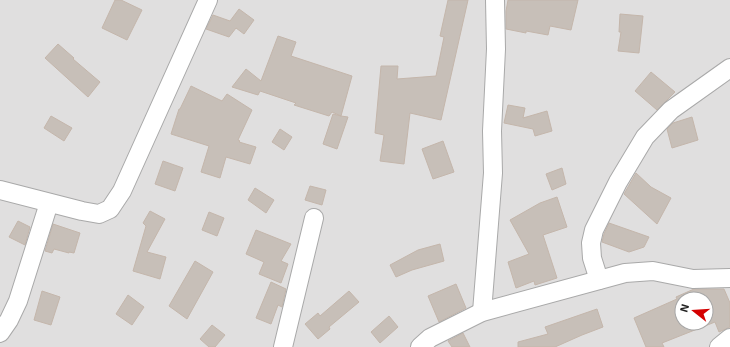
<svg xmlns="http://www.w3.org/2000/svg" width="730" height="347" font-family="'Exo 2',sans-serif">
  <rect width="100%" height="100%" fill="#f2efe9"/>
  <path fill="#e0dfdf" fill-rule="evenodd" d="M 0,0 L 730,0 L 730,347 L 0,347 ZM 682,299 L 706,299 L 706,323 L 682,323 Z"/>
  <g fill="#c7bfb8" stroke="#c4b6ab" fill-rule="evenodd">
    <polygon points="115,0 121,0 142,10 127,40 102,28"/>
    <polygon points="448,0 468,0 441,120 410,113 404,164 380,161 384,135 375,133 381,66 398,66 397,79 436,76 444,37 440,36"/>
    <polygon points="508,0 578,0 571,30 550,26 548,35 526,31 526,33 506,29 506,11"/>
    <polygon points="239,9 254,20 244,34 236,28 229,37 206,29 213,15 230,21"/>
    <polygon points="620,14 643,16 639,53 618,51 621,32 619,32"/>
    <polygon points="278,36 296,42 291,56 352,76 341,116 348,117 337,149 323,144 333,114 341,116 332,112 329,116 294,105 296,103 260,91 258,95 232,87 246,69 261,81"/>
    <polygon points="58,44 74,58 73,59 100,82 88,97 45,58"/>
    <polygon points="651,72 675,92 657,110 635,91"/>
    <polygon points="191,86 222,101 227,94 252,110 238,140 240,141 239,142 256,147 250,164 226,157 220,178 201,172 209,146 171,134 179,109 180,109"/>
    <polygon points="508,105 525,108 523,118 547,111 552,131 535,136 533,129 504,123"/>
    <polygon points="51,116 72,128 64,141 44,128"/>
    <polygon points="692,117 698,140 672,148 667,129 673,123"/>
    <polygon points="280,129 292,137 284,150 272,142"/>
    <polygon points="443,141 454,172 433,179 422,149"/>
    <polygon points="163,161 183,168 175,191 155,184"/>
    <polygon points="562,168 566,184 552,190 546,174"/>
    <polygon points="636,173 651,187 671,198 657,224 624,194"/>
    <polygon points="310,186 326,190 322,205 305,200"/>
    <polygon points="255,188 274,200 266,213 248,200"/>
    <polygon points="557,197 567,227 543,235 557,278 535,285 534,281 516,288 508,262 529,254 510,220 540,203"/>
    <polygon points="150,211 165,219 147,252 166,257 160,279 133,271 146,226 143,223"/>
    <polygon points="209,212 224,218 217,236 202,230"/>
    <polygon points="18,221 30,227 25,245 9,237"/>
    <polygon points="609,223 649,237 644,247 629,252 602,242 604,234"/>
    <polygon points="53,224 80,233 74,253 69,252 69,253 54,249 52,253 45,251"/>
    <polygon points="256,230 291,244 281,261 288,264 281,283 259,274 264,262 246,254"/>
    <polygon points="440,244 444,261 412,270 396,277 390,265 418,250"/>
    <polygon points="195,261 213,272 187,319 169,306"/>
    <polygon points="271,282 286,289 282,307 278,305 271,324 256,318"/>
    <polygon points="456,284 466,308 439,322 428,296"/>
    <path d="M 694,289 L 724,289 L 730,303 L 730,327 L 719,332 L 715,322 L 662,343 L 664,347 L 646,347 L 634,318 L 677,299 L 676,297 ZM 682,299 L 706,299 L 706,323 L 682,323 Z"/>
    <polygon points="42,291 60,297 51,325 34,320"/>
    <polygon points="349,291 359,302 329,327 330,329 318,339 305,324 318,313 320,316"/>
    <polygon points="128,295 144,307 132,325 116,314"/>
    <polygon points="597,309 603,327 582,335 555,347 518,347 518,342 548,334 545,327"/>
    <polygon points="389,316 398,327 380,343 371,332"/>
    <polygon points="212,325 225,335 215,347 209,347 200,339"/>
    <polygon points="463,333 470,347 452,347 448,341"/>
  </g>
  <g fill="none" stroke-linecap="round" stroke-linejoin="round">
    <g stroke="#a9a9a9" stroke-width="20">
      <g id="minor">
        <polyline points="0,190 82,211 99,214 110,209 122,191 208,0"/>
        <polyline points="599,280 592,258 591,243 594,230 618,182 645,137 671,110 730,68"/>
        <polyline points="482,312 493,173 492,131 496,49 495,0"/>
        <polyline points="0,333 9,320 18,301 49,203"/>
        <polyline points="283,347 314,218"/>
        <polyline points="420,347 430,338 482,312 625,273 653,271 693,279 730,278"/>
        <polyline points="719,347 730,338"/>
      </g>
    </g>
    <use href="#minor" stroke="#fff" stroke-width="18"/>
  </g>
  <g transform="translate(694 311) rotate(287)"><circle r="19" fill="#ffffff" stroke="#a7a7a7"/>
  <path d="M0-3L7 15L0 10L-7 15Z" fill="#d40000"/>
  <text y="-6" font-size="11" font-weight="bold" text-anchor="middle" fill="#222222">N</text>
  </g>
</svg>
